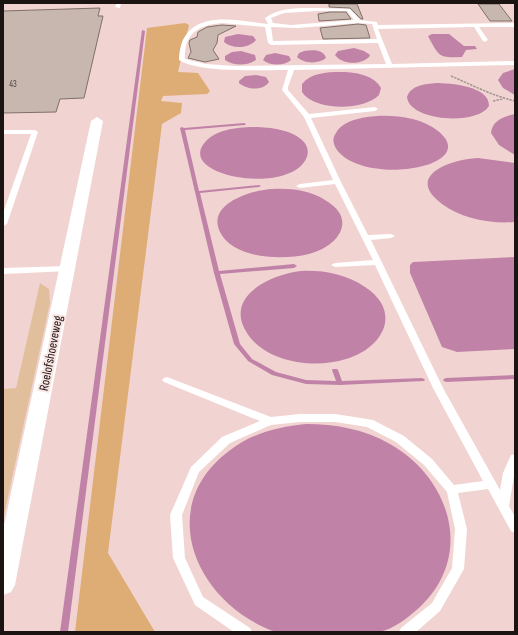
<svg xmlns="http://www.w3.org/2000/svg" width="518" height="635" font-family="'Sofia Sans Condensed',sans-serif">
  <rect width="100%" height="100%" fill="#f8e4e1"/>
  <rect fill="#f1d4d1" x="3" y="3" width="512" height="629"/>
  <polygon fill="#e1bf9c" points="40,283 49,289 50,303 3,520 3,389 16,388"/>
  <polygon fill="#deac75" points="185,23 189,25 178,72 198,73 210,91 207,94 163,96 161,101 182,103 181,113 162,124 108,553 155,632 75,632 147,28"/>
  <g fill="#c182a8">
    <path d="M 238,34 L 253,36 L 256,40 C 249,49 232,49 224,42 L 225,37 Z"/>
    <path d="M 432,34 L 449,34 L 464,46 L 475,46 L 477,49 L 466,50 L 462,57 C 439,58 439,57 428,36 Z"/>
    <path d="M 354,48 L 364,51 L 370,55 L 369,57 C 361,65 342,65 335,55 L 338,51 Z"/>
    <path d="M 241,51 L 255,55 L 256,60 C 247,66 234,66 225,60 L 225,56 L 232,52 Z"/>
    <path d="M 304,51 C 312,50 323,49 326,58 C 319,64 304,64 297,57 L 299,53 Z"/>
    <path d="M 275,53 L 289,56 L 291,60 C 284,66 270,66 263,60 L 266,55 Z"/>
    <polygon points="515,69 515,95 503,88 498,80 503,73"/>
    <path d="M 340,72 C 353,72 373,74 381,88 L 379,95 C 364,111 314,111 302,92 L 302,84 C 311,73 326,72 340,72 Z"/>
    <path d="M 256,75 L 266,77 L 269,82 C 263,91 247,90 239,83 L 239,81 L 245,76 Z"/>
    <path d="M 436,83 C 450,83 490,86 489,106 C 477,126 409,121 407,97 C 411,85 425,84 436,83 Z"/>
    <path d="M 515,114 L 515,155 L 499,145 L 491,133 C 492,120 505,116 515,114 Z"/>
    <path d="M 377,116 C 397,115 422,118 438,131 C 483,167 365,187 337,150 C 333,144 332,138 336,133 C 343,120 363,117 377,116 Z"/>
    <path d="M 258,127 C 274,128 293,130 304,142 C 308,147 309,153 306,159 C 288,196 173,176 206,141 C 219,128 241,127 258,127 Z"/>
    <path d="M 478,158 L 515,163 L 515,222 C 491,224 462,219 442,204 C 403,175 453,159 478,158 Z"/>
    <path d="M 272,189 C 290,188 310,190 325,200 C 357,218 340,245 312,253 C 286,261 234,260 220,232 C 206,203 253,190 272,189 Z"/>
    <polygon points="515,257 515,349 457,352 442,347 410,273 410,265 413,262"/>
    <path d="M 301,271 C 323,270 346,274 365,287 C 403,312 383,348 346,359 C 315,369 266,363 247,333 C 223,296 272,274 301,271 Z"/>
    <path d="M 306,424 C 335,424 364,429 390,444 C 450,478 475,555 420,607 C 409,617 393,630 378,632 C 366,634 281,634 273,631 C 196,602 154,507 229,451 C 252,433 278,427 306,424 Z"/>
  </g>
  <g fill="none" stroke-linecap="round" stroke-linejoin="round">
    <g fill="#c182a8" fill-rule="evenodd">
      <polygon points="142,30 145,31 68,632 60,632"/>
      <polygon points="244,123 246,124 245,125 185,130 199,191 259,185 261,186 259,187 200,193 219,271 294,264 297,266 294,268 220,274 240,344 252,359 276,372 306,380 336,381 332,370 333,369 337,369 338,370 342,381 422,378 424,379 425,380 424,381 340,385 306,384 272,375 248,361 234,344 214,273 180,128 182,127 184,128"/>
      <polygon points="515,375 515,379 446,382 444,381 443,380 444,379 446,378"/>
    </g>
  </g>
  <g fill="#c8b7af" stroke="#7f7068">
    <polygon points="329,4 357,4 363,19 361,19 350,8 329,7"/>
    <polygon points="478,4 499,4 512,21 490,21"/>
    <polygon points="100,8 98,16 103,16 84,98 60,99 56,112 3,113 3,11"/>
    <polygon points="330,12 346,12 351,19 319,21 318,14"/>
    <polygon points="358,24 366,25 370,38 323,39 320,28"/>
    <polygon points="222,25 236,26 218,35 217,43 213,50 219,59 205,62 188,58 191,52 189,43 190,40 197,37 198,32 207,27"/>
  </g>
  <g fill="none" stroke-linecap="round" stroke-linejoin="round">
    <g stroke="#a39492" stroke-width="1.5" stroke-dasharray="2.5 1" stroke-linecap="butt">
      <path d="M 451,76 C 472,85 493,96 515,101"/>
      <polyline points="493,101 503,99"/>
    </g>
    <g fill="#fff" fill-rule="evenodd">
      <polygon points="117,3 121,3 120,8 115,7"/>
      <path d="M 318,8 L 350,9 L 360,20 L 377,22 L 378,25 L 515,23 L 515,27 L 479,27 L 488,40 L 485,42 L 483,41 L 474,27 L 378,29 L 392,64 L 515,61 L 515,65 L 294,70 L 288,87 L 288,90 L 309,114 L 375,107 L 378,109 L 375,111 L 311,118 L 341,182 L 368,235 L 391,234 L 395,236 L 391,238 L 371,240 L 443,388 L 500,490 L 503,473 L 511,455 L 515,454 L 515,470 L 509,506 L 515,517 L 515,533 L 511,531 L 488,489 L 458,493 L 467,529 L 464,569 L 440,611 L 416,632 L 399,632 L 401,628 L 432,603 L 452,568 L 455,529 L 447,492 L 424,465 L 396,442 L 367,427 L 335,422 L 300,422 L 271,425 L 230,443 L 199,472 L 182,515 L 185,558 L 203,597 L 250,628 L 252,632 L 234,632 L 195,605 L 173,558 L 170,515 L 191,467 L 222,437 L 260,421 L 164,382 L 162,380 L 164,378 L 167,377 L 271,417 L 300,414 L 335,414 L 373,420 L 404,436 L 432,459 L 454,485 L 483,481 L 433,388 L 375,265 L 335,267 L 331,265 L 335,263 L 373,260 L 335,184 L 300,188 L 296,186 L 300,184 L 333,180 L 304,117 L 282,90 L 288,70 C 263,70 198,73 179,60 C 179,54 180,48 182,42 C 196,9 240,21 268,24 L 265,18 C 279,7 301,8 318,8 ZM 318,11 L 347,11 L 354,20 L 291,25 L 273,23 L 271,18 L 284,13 ZM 222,23 L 265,27 L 268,43 L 271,45 L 378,43 L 386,64 L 235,66 L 206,64 L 185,59 C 184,33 199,25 222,23 ZM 358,23 L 372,24 L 377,39 L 273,41 L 271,27 L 298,28 Z"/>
      <polygon points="3,130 35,130 38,132 7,224 3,226 3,213 31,134 3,134"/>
      <polygon points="67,266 70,267 71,269 70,271 3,274 3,268"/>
    </g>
    <polygon fill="#fff" fill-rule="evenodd" points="97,117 103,121 15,585 11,592 3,595 3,530 91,121"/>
  </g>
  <g text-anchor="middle" stroke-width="4" stroke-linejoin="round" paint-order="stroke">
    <g font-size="9" fill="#463d3a">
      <text x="13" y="87">43</text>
    </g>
    <g font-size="13" fill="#1b1413" stroke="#f8e4e1">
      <text transform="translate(50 353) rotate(-79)" y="5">Roelofshoeveweg</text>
    </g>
  </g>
  <rect width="518" height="635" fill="none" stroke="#1b1413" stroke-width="8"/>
</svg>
